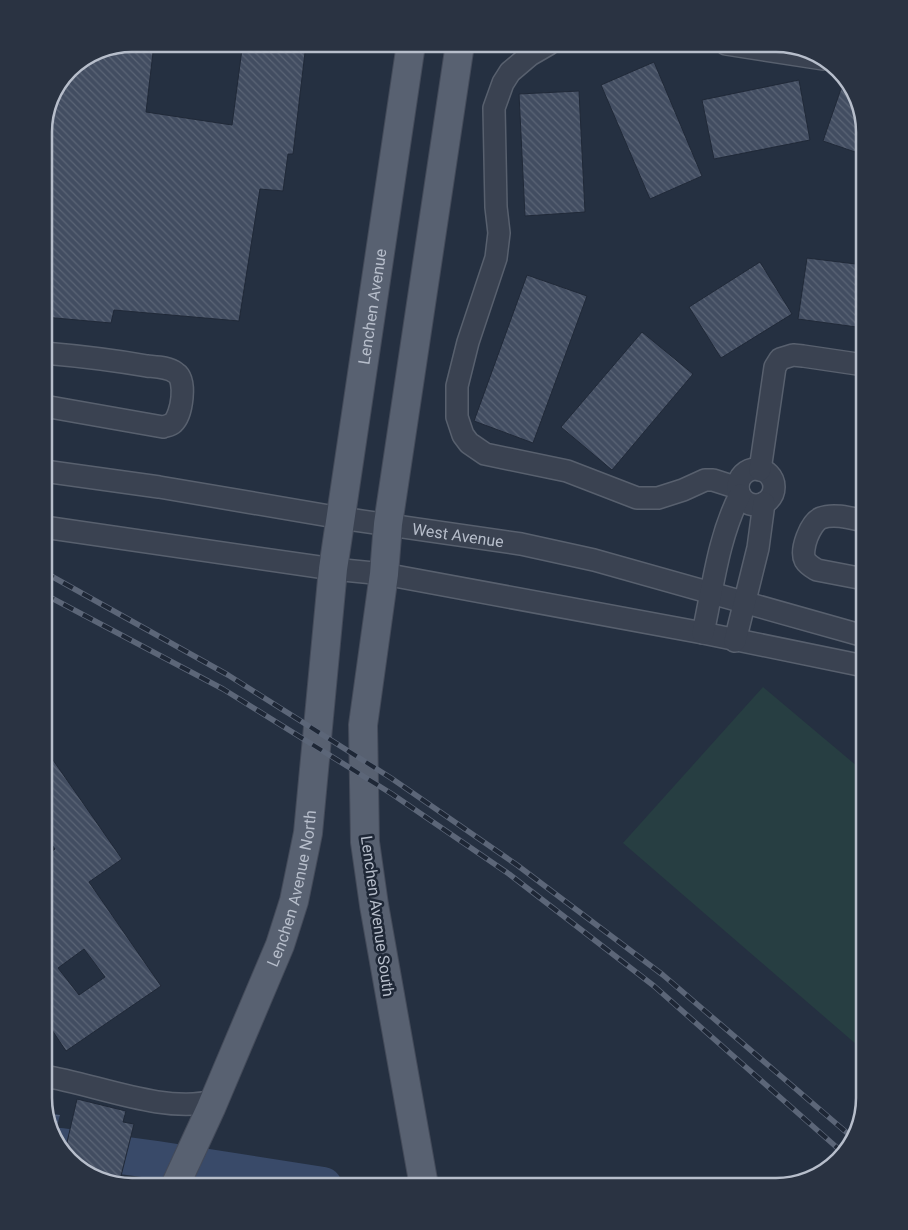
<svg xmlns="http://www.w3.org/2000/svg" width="908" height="1230" font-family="Roboto,sans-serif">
  <defs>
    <pattern id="water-rules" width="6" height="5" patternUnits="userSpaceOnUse" patternTransform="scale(1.25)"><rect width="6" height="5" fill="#394a69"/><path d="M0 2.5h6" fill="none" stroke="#53627d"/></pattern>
    <pattern id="building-back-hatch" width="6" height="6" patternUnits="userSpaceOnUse" patternTransform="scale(1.25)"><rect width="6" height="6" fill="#424d61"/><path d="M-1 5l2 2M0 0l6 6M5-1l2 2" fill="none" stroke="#5b6576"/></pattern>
  </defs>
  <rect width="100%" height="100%" fill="#253041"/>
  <polygon fill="#273e42" points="763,687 864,772 864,1051 623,843"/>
  <polygon fill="url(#water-rules)" points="48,1113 60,1115 54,1136"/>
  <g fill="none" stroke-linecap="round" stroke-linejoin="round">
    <polyline stroke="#394a69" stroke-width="38" points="61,1147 157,1160 323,1186"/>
  </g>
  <g fill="url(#building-back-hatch)" stroke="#202938" fill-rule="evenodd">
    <polygon points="133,44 154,44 146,112 232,125 242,49 250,44 306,44 293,154 288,154 283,191 260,189 239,321 114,310 111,323 44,317 44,127 53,94 74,66"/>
    <polygon points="654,62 702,176 650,199 601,85"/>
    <polygon points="799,80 810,140 714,159 702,100"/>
    <polygon points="844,80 852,88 864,133 864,155 823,141"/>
    <polygon points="579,91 585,212 525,216 519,94"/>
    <polygon points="807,258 864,265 864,328 798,319"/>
    <polygon points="760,262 792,314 721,358 689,307"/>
    <polygon points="527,275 587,296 533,443 474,421"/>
    <polygon points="642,332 693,374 612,470 561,427"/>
    <path d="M 53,760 L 122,859 L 89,882 L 161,986 L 66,1051 L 44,1018 L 44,939 L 46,937 L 44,933 L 44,857 L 55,849 L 44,834 L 44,767 ZM 84,949 L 105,977 L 79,995 L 58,968 Z"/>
    <polygon points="77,1099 126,1111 123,1122 134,1124 119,1184 88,1174 65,1151"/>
  </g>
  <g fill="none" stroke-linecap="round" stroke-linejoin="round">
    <g stroke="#58606e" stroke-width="24">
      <g id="minor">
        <polyline points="549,44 530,55 510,72 503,83 494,108 496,207 499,233 496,258 468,342 457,386 457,417 463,435 469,443 485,454 567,471 637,498 658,498 683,490 705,480 713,480 738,488"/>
        <polyline points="726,44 823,59"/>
        <path d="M 44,406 L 163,427 C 166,426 171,425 173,423 C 182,415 187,380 176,373 C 168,367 157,367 147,366 C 113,360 79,356 44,353"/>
        <circle cx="756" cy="487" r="18"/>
        <polyline points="760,470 775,367 780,359 793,355 803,356 864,365"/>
        <path id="s1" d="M 44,471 L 159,487 L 341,518 L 521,544 L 594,560 L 864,636"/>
        <polyline points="44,527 333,569 384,574 703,633 864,666"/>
        <path d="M 864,579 L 817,570 C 812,567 808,565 805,560 C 800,550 810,523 821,518 C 834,513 851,518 864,521"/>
        <path d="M 703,633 C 713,587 718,538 740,495"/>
        <polyline points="735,641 758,548 764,503"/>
        <path d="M 44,1076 C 95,1084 163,1114 214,1101"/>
      </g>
    </g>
    <g stroke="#444b5a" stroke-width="30">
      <g id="major">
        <path id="s2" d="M 175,1186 L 211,1108 L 280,945 L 294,901 L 308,833 L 333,569 L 411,44"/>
        <polyline points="424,1186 374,905 365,842 363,725 384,574 388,524 460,44"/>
      </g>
    </g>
    <use href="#minor" stroke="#3a4251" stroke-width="21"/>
    <use href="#major" stroke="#586171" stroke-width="28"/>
    <g stroke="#5c6678" stroke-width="5.5">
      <g id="rail">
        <polyline points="44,572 228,675 391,778 517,865 663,975 853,1138"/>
        <polyline points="44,594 223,689 392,794 509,874 654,986 842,1152"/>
      </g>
    </g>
    <use href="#rail" stroke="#1e2736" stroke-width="4" stroke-dasharray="11" stroke-linecap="butt"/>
  </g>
  <g text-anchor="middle" stroke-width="5" stroke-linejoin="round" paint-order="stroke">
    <g font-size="16" fill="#b7becb" stroke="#1e2736">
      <text dy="6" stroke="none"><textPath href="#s2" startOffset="909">Lenchen Avenue</textPath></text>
      <text dy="6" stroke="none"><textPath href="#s1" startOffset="419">West Avenue</textPath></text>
      <text dy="6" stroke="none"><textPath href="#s2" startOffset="321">Lenchen Avenue North</textPath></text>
      <text transform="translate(378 916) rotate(82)" y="6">Lenchen Avenue South</text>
    </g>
  </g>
  <path d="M0 0H908V1230H0ZM132 52H776A80 80 0 0 1 856 132V1098A80 80 0 0 1 776 1178H132A80 80 0 0 1 52 1098V132A80 80 0 0 1 132 52Z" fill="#2a3342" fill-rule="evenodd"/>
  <path fill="none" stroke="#b7becb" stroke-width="2.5" d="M132 52H776A80 80 0 0 1 856 132V1098A80 80 0 0 1 776 1178H132A80 80 0 0 1 52 1098V132A80 80 0 0 1 132 52Z"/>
</svg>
